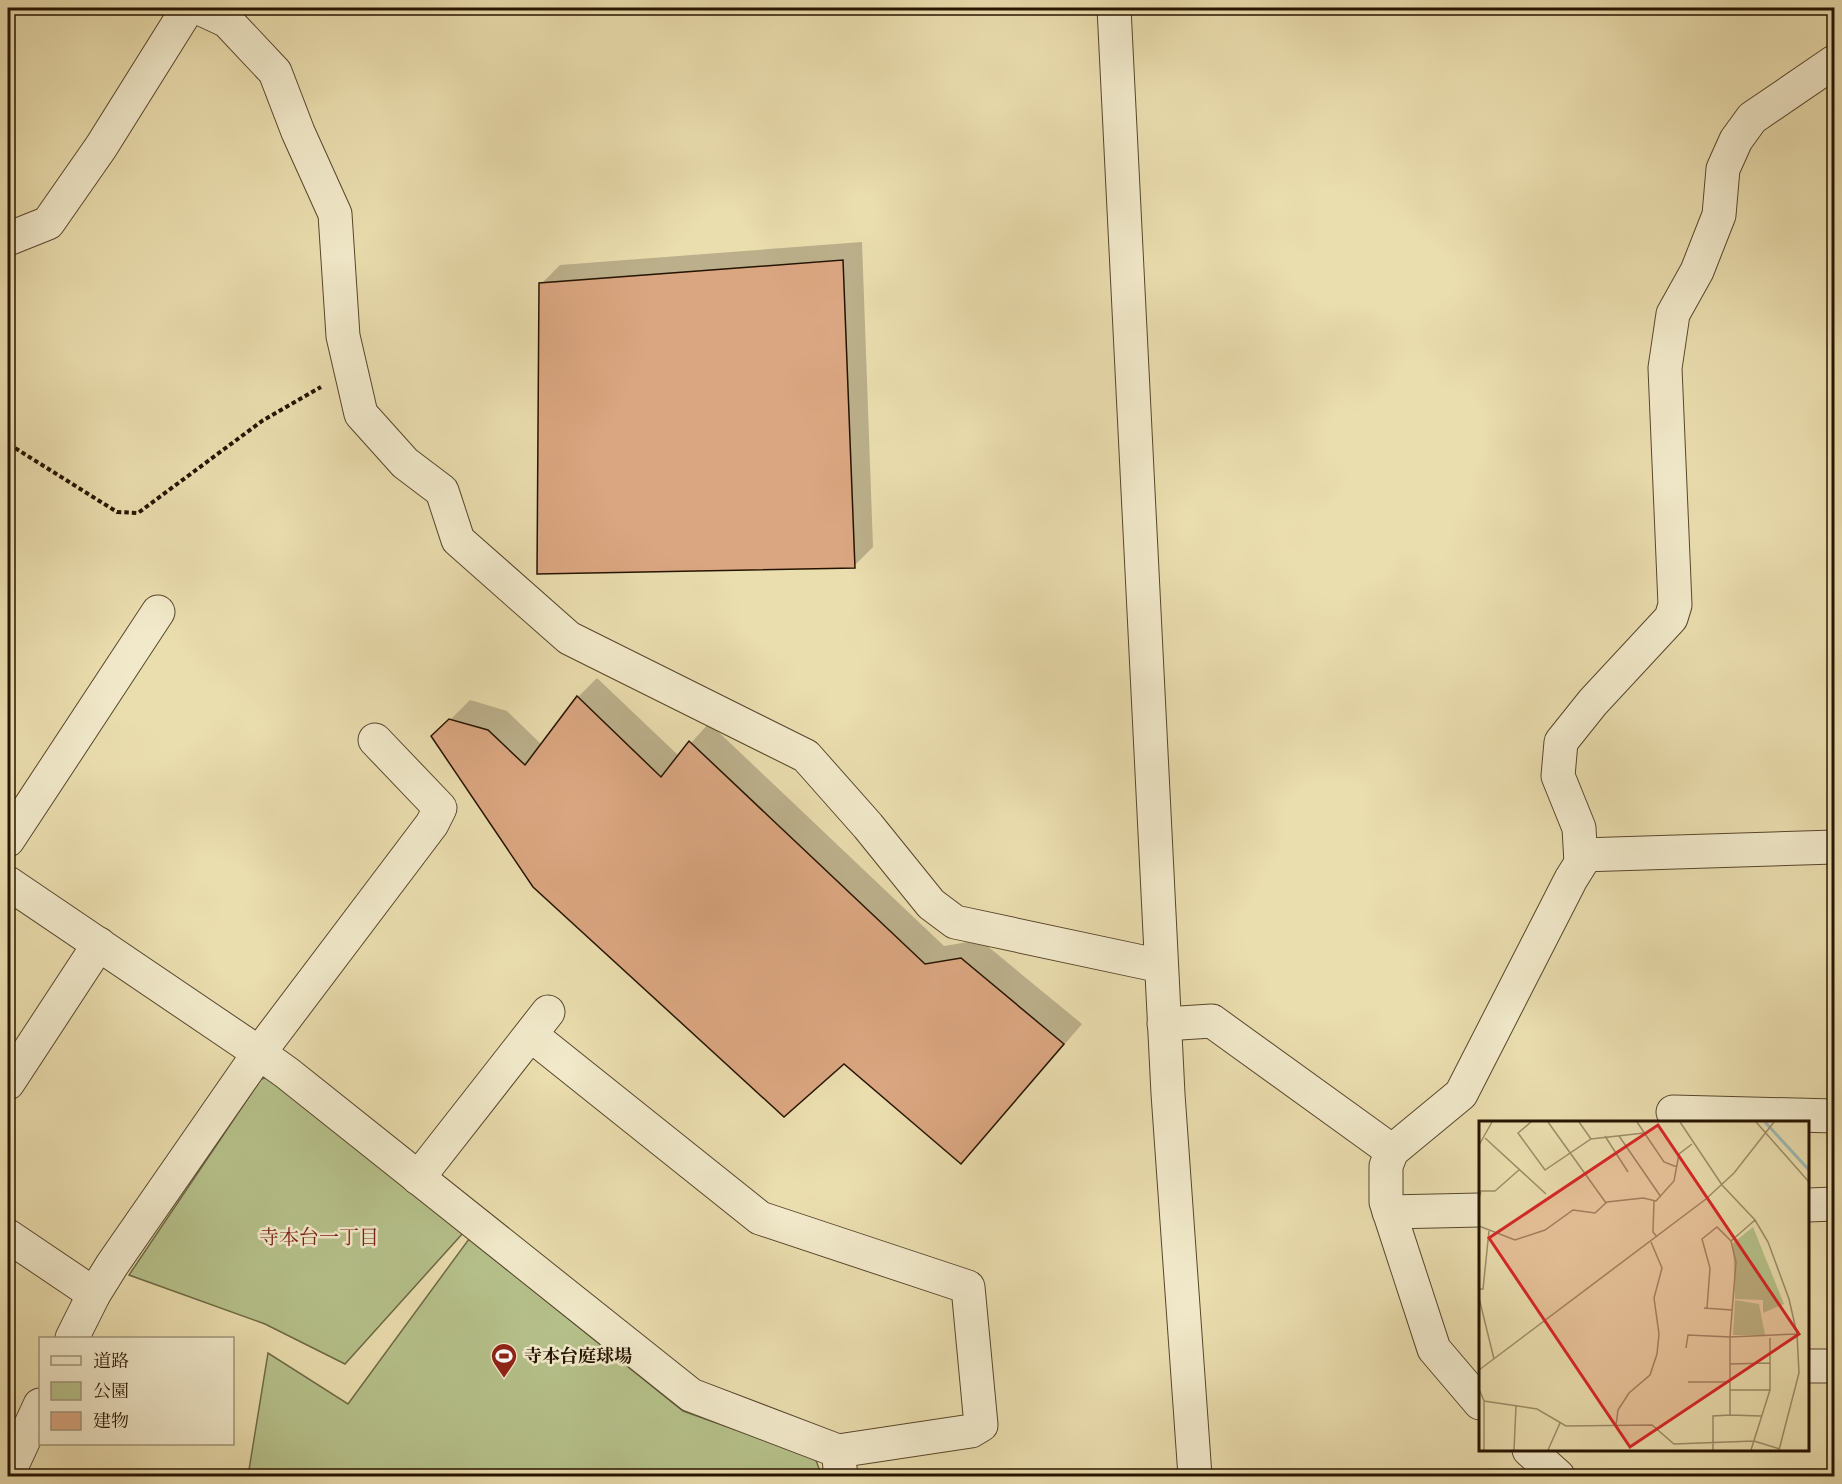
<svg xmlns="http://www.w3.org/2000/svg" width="1842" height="1484" font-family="'IM FELL Great Primer','Noto Serif JP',serif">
  <rect width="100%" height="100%" fill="#eaddae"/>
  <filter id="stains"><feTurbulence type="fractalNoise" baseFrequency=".00333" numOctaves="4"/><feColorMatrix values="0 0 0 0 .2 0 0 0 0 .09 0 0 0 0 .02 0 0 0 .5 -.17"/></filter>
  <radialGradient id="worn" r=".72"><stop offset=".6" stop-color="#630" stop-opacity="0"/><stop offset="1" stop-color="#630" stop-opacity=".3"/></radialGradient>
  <g fill="#b6c18b" stroke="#6e6a46" stroke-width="1.5">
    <polygon points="275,1076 463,1233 345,1364 265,1324 129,1275 261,1079"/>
    <polygon points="469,1239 683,1411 815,1458 822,1476 248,1476 268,1353 348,1404"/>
  </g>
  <g fill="#0003">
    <polygon points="862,242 873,547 854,566 541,284 560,265"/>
    <polygon points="597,678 679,756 709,723 944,946 980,940 1082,1024 980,1143 961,1162 844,1062 433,737 470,700 507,711 542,745 578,697"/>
  </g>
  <g fill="#daa681" stroke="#271400" stroke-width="1.5">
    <polygon points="843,260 855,568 537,574 539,283"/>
    <polygon points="577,696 661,777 689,741 925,964 961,958 1064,1044 961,1164 844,1064 784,1117 533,887 431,736 449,719 488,730 525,765"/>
  </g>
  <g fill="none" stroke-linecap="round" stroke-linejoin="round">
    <g stroke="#58462c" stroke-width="35">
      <g id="minor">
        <polyline points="199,8 227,21 275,72 298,132 335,214 343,336 361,414 405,463 442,491 458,540 569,638 806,756 868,826 931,904 955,922 1161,966"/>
        <polyline points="8,239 48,223 101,147 188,8"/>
        <polyline points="8,840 158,612"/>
        <polyline points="1581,855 1834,847"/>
        <polyline points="8,883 259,1053 432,824 440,808 375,740"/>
        <polyline points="1164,1024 1212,1021 1392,1151"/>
        <polyline points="531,1035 760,1218 968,1287 981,1425 971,1431 838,1451"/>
        <polyline points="8,1083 99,944"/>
        <polyline points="1673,1112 1834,1116"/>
        <polyline points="418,1178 548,1012"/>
        <polyline points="1808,1205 1834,1204"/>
        <polyline points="1389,1212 1480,1210"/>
        <polyline points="8,1236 94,1294"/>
        <polyline points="72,1338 94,1294 112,1265 259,1053 287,1073 691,1395 838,1451 841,1476"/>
        <polyline points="1808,1366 1834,1366"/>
        <polyline points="1480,1403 1434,1349 1386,1202 1386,1166 1392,1151 1461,1094 1571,879 1581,863 1579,828 1558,776 1561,742 1593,702 1671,618 1675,605 1665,368 1673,314 1697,271 1719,215 1723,169 1736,140 1752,118 1834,62"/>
        <polyline points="1529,1450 1558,1476"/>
        <polyline points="8,1474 40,1405"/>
      </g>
    </g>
    <g stroke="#58462c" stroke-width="35">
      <g id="tertiary">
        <polyline points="1114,8 1168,1094 1195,1476"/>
        <polyline points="8,1475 12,1476"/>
      </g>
    </g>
    <polyline stroke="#271400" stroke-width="4" stroke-dasharray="4.5 3" stroke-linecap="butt" points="8,450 15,448 117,512 138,513 262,421 321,387"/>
    <use href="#minor" stroke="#f1e9ca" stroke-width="33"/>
    <use href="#tertiary" stroke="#f1e9ca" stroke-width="33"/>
  </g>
  <defs>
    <g id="stadium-pin" transform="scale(1.35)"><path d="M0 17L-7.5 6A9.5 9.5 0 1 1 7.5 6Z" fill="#8f2418" stroke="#f1e9ca"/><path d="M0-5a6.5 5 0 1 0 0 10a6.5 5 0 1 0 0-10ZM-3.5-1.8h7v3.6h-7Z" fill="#fff"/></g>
  </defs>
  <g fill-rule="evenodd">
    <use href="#stadium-pin" x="504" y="1356"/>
  </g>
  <g text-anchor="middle" stroke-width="5" stroke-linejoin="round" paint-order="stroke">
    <g font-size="18" font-weight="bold" fill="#271400" stroke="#f1e9ca" text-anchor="start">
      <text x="524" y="1362">寺本台庭球場</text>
    </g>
    <g font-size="20" fill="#7a1f14" stroke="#f1e9ca">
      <text x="319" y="1244">寺本台一丁目</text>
    </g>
  </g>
  <g transform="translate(1479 1121)">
    <rect width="330" height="330" fill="#eaddae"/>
    <path d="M 274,106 L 305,183 L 284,192 L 284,179 L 256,178 L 254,122 ZM 256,179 L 280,183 L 286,214 L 254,214 Z" fill="#b6c18b"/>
    <path fill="none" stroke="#9cb9b5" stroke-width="3" d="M 286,1 L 330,49"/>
    <path fill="none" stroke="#9c8d68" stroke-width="1.5" d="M 52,1 L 39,12 L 66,49 L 112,18 L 165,12M 69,1 L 127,82M 100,1 L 112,18M 158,1 L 185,41 L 198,46M 201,1 L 243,64 L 276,99 L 289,121 L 310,178 L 318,213 L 320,252 L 300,329M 277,1 L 330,61M 126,15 L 149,51M 140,15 L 182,76M 6,17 L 67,73M 0,24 L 13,1M 0,77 L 2,70 L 16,70 L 41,48M 175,80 L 174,111 L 178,116M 276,99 L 252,120 L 257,141 L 251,216 L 318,213M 0,105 L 36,119 L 66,109 L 94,89 L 116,92 L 128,81 L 164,77 L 177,80 L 195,60 L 200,33 L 213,23M 0,168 L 4,168 L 10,110M 0,177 L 15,238M 225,187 L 253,189M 228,187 L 231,147 L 223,118 L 238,106 L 252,120M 207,227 L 209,214 L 251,216 L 251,294 L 282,295M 251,243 L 291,242M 0,249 L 227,78 L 255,52 L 295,1M 209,261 L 251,261M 0,268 L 5,280 L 5,329M 251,269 L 291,269M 5,280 L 58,288 L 87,305 L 173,304 L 195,323 L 275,320 L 301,328M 137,304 L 139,289 L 150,272 L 171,254 L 178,233 L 180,213 L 175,177 L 183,147 L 172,121M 35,329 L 37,285M 69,329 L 81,302M 234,329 L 234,295 L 251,294M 272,329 L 291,269 L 291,217"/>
    <path fill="#d62828" fill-opacity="0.15" stroke="#d62828" stroke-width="3" d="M 179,4 L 320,213 L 151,326 L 10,117 Z"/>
    <rect width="330" height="330" fill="none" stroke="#271400" stroke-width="3"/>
  </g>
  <rect width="1842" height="1484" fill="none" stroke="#eaddae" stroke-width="30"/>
  <rect x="9" y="9" width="1824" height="1466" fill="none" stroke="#271400" stroke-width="3"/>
  <rect x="15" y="15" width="1812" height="1454" fill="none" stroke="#271400" stroke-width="1.5"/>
  <rect x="39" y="1337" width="195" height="108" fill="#f1e9ca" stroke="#a09479" stroke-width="1.5"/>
  <rect x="51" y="1356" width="30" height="9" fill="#f1e9ca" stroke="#a09479" stroke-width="1.5"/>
  <text x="93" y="1367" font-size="18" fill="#271400">道路</text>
  <rect x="51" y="1382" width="30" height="18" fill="#b6c18b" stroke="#a09479" stroke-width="1.5"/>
  <text x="93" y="1397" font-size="18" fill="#271400">公園</text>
  <rect x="51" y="1412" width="30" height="18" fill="#daa681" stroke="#a09479" stroke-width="1.5"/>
  <text x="93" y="1427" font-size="18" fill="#271400">建物</text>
  <rect width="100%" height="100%" filter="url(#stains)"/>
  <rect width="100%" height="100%" fill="url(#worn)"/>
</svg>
